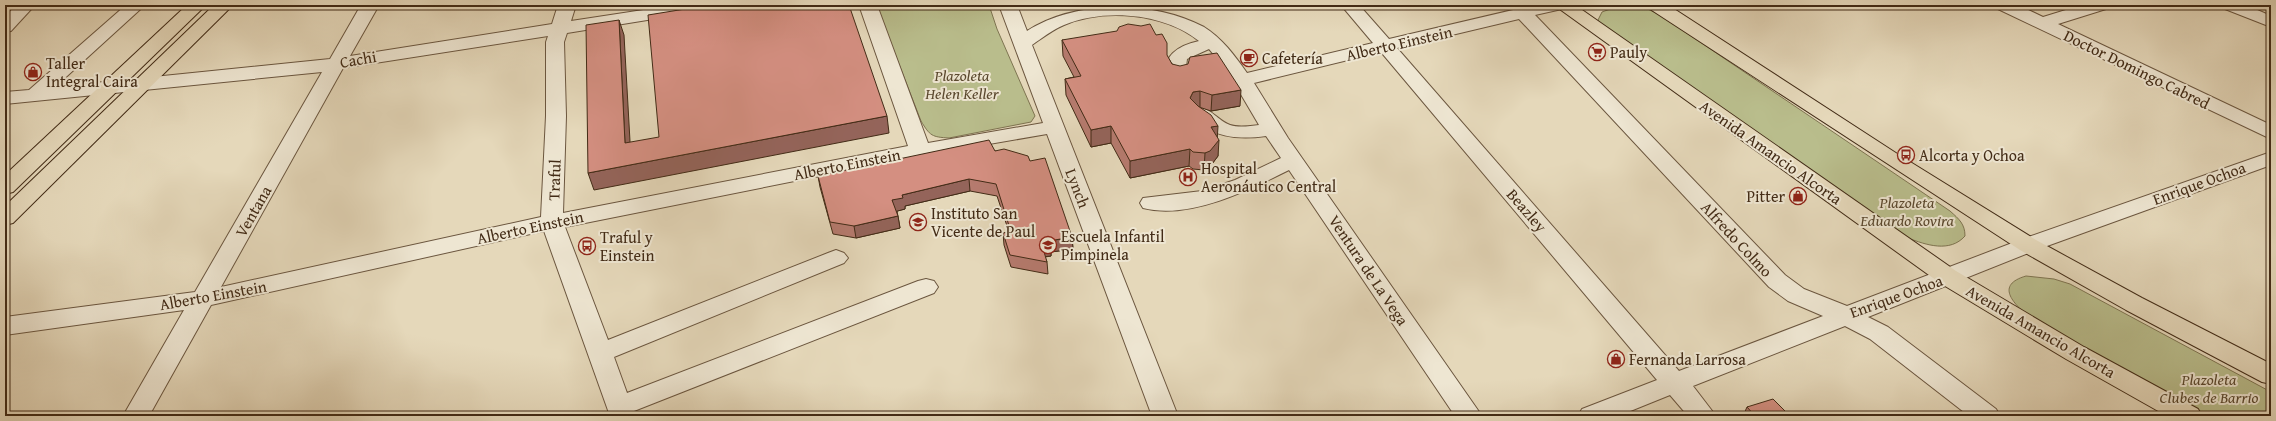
<svg xmlns="http://www.w3.org/2000/svg" width="2276" height="421" font-family="'Gentium Book Plus',serif">
  <rect width="100%" height="100%" fill="#e5d8ba"/>
  <filter id="stains"><feTurbulence type="fractalNoise" baseFrequency=".005" numOctaves="4"/><feColorMatrix values="0 0 0 0 .2 0 0 0 0 .09 0 0 0 0 .02 0 0 0 .5 -.17"/></filter>
  <radialGradient id="worn" r=".72"><stop offset=".6" stop-color="#630" stop-opacity="0"/><stop offset="1" stop-color="#630" stop-opacity=".3"/></radialGradient>
  <g fill="#b9bd8c" stroke="#7e7451">
    <path d="M 876,5 L 989,5 L 997,29 L 1035,116 L 1031,122 L 949,138 C 932,137 930,136 921,121 Z"/>
    <path d="M 1621,5 C 1636,4 1647,8 1660,15 L 1950,211 C 1959,219 1965,224 1965,236 C 1950,253 1926,245 1908,238 L 1601,25 L 1598,20 L 1602,12 Z"/>
    <path d="M 2026,276 L 2054,279 L 2070,284 L 2271,392 L 2271,416 L 2205,416 L 2029,317 C 2013,303 1995,285 2026,276 Z"/>
  </g>
  <g fill="none" stroke-linecap="round" stroke-linejoin="round">
    <g stroke="#6b563f" stroke-width="2">
      <g id="minor">
        <polygon points="16,5 35,5 11,31 5,32 5,17"/>
        <path d="M 126,5 L 145,5 L 55,87 L 330,59 L 361,5 L 379,5 L 350,56 L 552,24 L 558,5 L 576,5 L 571,21 L 676,5 L 718,5 L 715,9 L 709,10 L 567,33 L 564,42 L 566,116 L 563,213 L 908,146 L 859,5 L 877,5 L 928,143 L 1043,123 L 999,5 L 1017,5 L 1027,31 C 1075,0 1153,0 1204,27 C 1222,38 1235,56 1247,73 L 1373,43 L 1341,5 L 1359,5 L 1389,39 L 1534,5 L 1565,5 L 1562,9 L 1535,15 L 1785,275 L 1804,289 L 1847,306 L 2020,240 L 2271,152 L 2271,165 L 2036,250 L 1868,317 L 1888,327 L 1996,409 L 2000,416 L 1969,416 L 1870,339 L 1845,326 L 1693,386 L 1716,416 L 1688,416 L 1670,395 L 1618,416 L 1578,416 L 1582,409 L 1657,380 L 1381,52 L 1254,83 L 1288,138 L 1482,416 L 1455,416 L 1289,170 C 1249,190 1189,220 1143,208 L 1140,203 L 1143,198 L 1202,191 L 1235,180 L 1281,158 L 1266,136 C 1238,140 1209,138 1191,113 L 1194,109 C 1210,105 1216,120 1230,125 C 1239,128 1250,126 1259,125 L 1226,69 L 1209,49 L 1187,59 L 1186,67 L 1189,75 L 1186,79 L 1179,81 L 1172,79 C 1157,57 1180,45 1199,41 C 1164,13 1105,8 1064,25 C 1052,30 1042,38 1032,45 L 1178,416 L 1152,416 L 1047,134 L 920,156 L 565,227 L 608,340 L 828,253 L 836,250 L 844,253 L 848,258 L 844,263 L 614,357 L 627,393 L 918,281 L 926,279 L 934,281 L 938,287 L 934,293 L 634,411 L 636,416 L 610,416 L 544,231 L 211,305 L 149,416 L 123,416 L 184,310 L 5,335 L 5,317 L 195,292 L 322,72 L 5,104 L 5,92 L 29,90 ZM 1519,19 L 1769,287 L 1788,301 L 1823,316 L 1679,371 L 1397,48 ZM 548,36 L 546,42 L 546,116 L 541,217 L 221,287 L 343,68 Z"/>
        <polygon points="1995,5 2018,5 2043,17 2082,5 2109,5 2106,9 2058,24 2271,125 2271,139 1998,9"/>
        <polygon points="2222,5 2246,5 2271,16 2271,27 2225,9"/>
      </g>
    </g>
    <g stroke="#422b16" stroke-width="2">
      <g id="major">
        <polygon points="187,5 206,5 13,192 5,194 5,175"/>
        <polygon points="214,5 233,5 13,223 5,225 5,206"/>
        <polygon points="1554,5 1575,5 1956,271 2084,347 2198,409 2202,416 2167,416 2066,359 1940,283"/>
        <polygon points="1647,5 1668,5 1899,155 2036,240 2142,298 2271,364 2271,384 2262,382 2126,310 2020,250 1650,9"/>
      </g>
    </g>
    <use href="#minor" fill="#eee6d2" fill-rule="evenodd"/>
    <use href="#major" fill="#e5d8ba" fill-rule="evenodd"/>
  </g>
  <g fill="#b67b6f" stroke="#422b16">
    <polygon points="1062,40 1167,56 1172,64 1240,106 1211,111 1199,107 1217,137 1218,156 1209,168 1204,170 1193,169 1189,166 1130,178 1111,143 1091,147 1066,95 1065,79 1074,77 1063,56"/>
    <polygon points="995,151 1030,161 1072,237 1073,249 1051,252 1051,256 1045,257 1047,262 1048,274 1011,267 1004,245 1003,233 1009,232 997,196 970,191 905,206 905,209 897,211 900,228 856,238 833,234 820,187 818,176"/>
    <polygon points="1747,407 1790,416 1743,416"/>
  </g>
  <g fill="#94645a" stroke="#422b16">
    <polygon points="1495,5 1505,5 1494,7"/>
    <polygon points="619,20 624,35 631,159 625,143"/>
    <polygon points="1241,90 1240,106 1211,111 1212,95"/>
    <polygon points="1200,91 1200,107 1193,108 1190,98 1193,92"/>
    <polygon points="887,116 889,133 594,190 588,173"/>
    <polygon points="1111,126 1111,143 1091,147 1091,130"/>
    <polygon points="1218,126 1217,142 1211,127"/>
    <polygon points="1219,140 1218,156 1209,168 1204,170 1205,153"/>
    <polygon points="1190,149 1189,166 1130,178 1130,161"/>
    <polygon points="969,179 970,191 905,206 905,209 894,212 892,200 902,195"/>
    <polygon points="898,216 900,228 856,238 854,226"/>
    <polygon points="1072,237 1073,249 1051,252 1051,256 1042,257 1042,245 1049,241"/>
  </g>
  <g fill="#d48f81" stroke="#422b16">
    <polygon points="710,5 849,5 887,116 588,173 586,25 619,20 625,143 659,137 648,15"/>
    <polygon points="1128,24 1141,26 1150,24 1156,35 1162,34 1167,43 1167,55 1172,64 1180,66 1188,64 1190,57 1217,53 1241,90 1212,95 1200,91 1193,92 1190,98 1198,106 1211,115 1218,126 1211,127 1219,140 1210,151 1205,153 1193,152 1190,149 1130,161 1111,126 1091,130 1065,79 1081,76 1062,40 1117,31 1119,27"/>
    <polygon points="989,140 995,151 1004,149 1028,156 1030,161 1045,158 1072,237 1049,241 1050,244 1042,245 1047,262 1010,255 1003,233 1011,232 996,184 969,179 902,195 903,198 892,200 898,216 854,226 830,222 818,176"/>
    <polygon points="1773,399 1790,416 1755,416 1747,407"/>
  </g>
  <defs>
    <g id="supermarket-ring" transform="scale(0.9)"><circle r="9.5" fill="#eee6d2" stroke="#8f2418" stroke-width="1.5"/><path d="M-6-5.5h2.5l.6 2H6L4.5 2H-2.5L-4.4-4H-6ZM-1.5 3.2a1.3 1.3 0 1 0 .1 0ZM3 3.2a1.3 1.3 0 1 0 .1 0Z" fill="#8f2418"/></g>
    <g id="cafe-ring" transform="scale(0.9)"><circle r="9.5" fill="#eee6d2" stroke="#8f2418" stroke-width="1.5"/><path d="M-5.5-4.5H6V0H3Q3 3.5 0 3.5H-2.5Q-5.5 3.5-5.5 0ZM3-3.2v2h1.7v-2ZM-6 4.5H4V6H-6Z" fill="#8f2418"/></g>
    <g id="shop-ring" transform="scale(0.9)"><circle r="9.5" fill="#eee6d2" stroke="#8f2418" stroke-width="1.5"/><path d="M-5-2.5h2.3a2.7 3.5 0 0 1 5.4 0H5L5.5 6h-11ZM-1.5-2.5h3a1.5 2.3 0 0 0-3 0Z" fill="#8f2418"/></g>
    <g id="bus-ring" transform="scale(0.9)"><circle r="9.5" fill="#eee6d2" stroke="#8f2418" stroke-width="1.5"/><path d="M-5-6H5V4H4V6H2V4H-2V6H-4V4H-5ZM-3.5-4V0h7V-4ZM-3.5 1.2v1.5H-2V1.2ZM2 1.2v1.5H3.5V1.2Z" fill="#8f2418"/></g>
    <g id="hospital-ring" transform="scale(0.9)"><circle r="9.5" fill="#eee6d2" stroke="#8f2418" stroke-width="1.5"/><path d="M-5-5h3v3.5h4V-5h3V5h-3V1.5h-4V5h-3Z" fill="#8f2418"/></g>
    <g id="school-ring" transform="scale(0.9)"><circle r="9.5" fill="#eee6d2" stroke="#8f2418" stroke-width="1.5"/><path d="M0-5L7-2L0 1L-7-2ZM-4 1L0 2.5L4 1V4Q0 6-4 4Z" fill="#8f2418"/></g>
  </defs>
  <g fill-rule="evenodd">
    <use href="#supermarket-ring" x="1597" y="52"/>
    <use href="#cafe-ring" x="1249" y="58"/>
    <use href="#shop-ring" x="33" y="72"/>
    <use href="#bus-ring" x="1906" y="155"/>
    <use href="#hospital-ring" x="1188" y="177"/>
    <use href="#shop-ring" x="1798" y="196"/>
    <use href="#school-ring" x="918" y="222"/>
    <use href="#school-ring" x="1048" y="245"/>
    <use href="#bus-ring" x="587" y="246"/>
    <use href="#shop-ring" x="1616" y="359"/>
  </g>
  <g text-anchor="middle" stroke-width="4" stroke-linejoin="round" paint-order="stroke">
    <g font-size="16" fill="#422b16" stroke="#eee6d2">
      <text transform="translate(1399 43) rotate(-13)" y="6">Alberto Einstein</text>
      <text transform="translate(358 59) rotate(-10)" y="6">Cachi</text>
      <text transform="translate(2137 69) rotate(26)" y="6">Doctor Domingo Cabred</text>
      <text transform="translate(1771 152) rotate(35)" y="6">Avenida Amancio Alcorta</text>
      <text transform="translate(847 164) rotate(-11)" y="6">Alberto Einstein</text>
      <text transform="translate(554 180) rotate(-88)" y="6">Traful</text>
      <text transform="translate(2199 183) rotate(-20)" y="6">Enrique Ochoa</text>
      <text transform="translate(1078 188) rotate(69)" y="6">Lynch</text>
      <text transform="translate(1527 210) rotate(49)" y="6">Beazley</text>
      <text transform="translate(253 211) rotate(-60)" y="6">Ventana</text>
      <text transform="translate(530 227) rotate(-12)" y="6">Alberto Einstein</text>
      <text transform="translate(1737 239) rotate(47)" y="6">Alfredo Colmo</text>
      <text transform="translate(1369 270) rotate(56)" y="6">Ventura de La Vega</text>
      <text transform="translate(213 295) rotate(-10)" y="6">Alberto Einstein</text>
      <text transform="translate(1896 296) rotate(-20)" y="6">Enrique Ochoa</text>
      <text transform="translate(2041 331) rotate(30)" y="6">Avenida Amancio Alcorta</text>
    </g>
    <g font-size="16" fill="#422b16" stroke="#eee6d2" text-anchor="start">
      <text x="1610" y="58">Pauly</text>
      <text x="1262" y="64">Cafetería</text>
      <text x="46" y="69">Taller<tspan x="46" dy="18">Integral Caira</tspan></text>
      <text x="1919" y="161">Alcorta y Ochoa</text>
      <text x="1201" y="174">Hospital<tspan x="1201" dy="18">Aeronáutico Central</tspan></text>
      <text x="1785" y="202" text-anchor="end">Pitter</text>
      <text x="931" y="219">Instituto San<tspan x="931" dy="18">Vicente de Paul</tspan></text>
      <text x="1061" y="242">Escuela Infantil<tspan x="1061" dy="18">Pimpinela</tspan></text>
      <text x="600" y="243">Traful y<tspan x="600" dy="18">Einstein</tspan></text>
      <text x="1629" y="365">Fernanda Larrosa</text>
    </g>
    <g font-size="16" font-style="italic" fill="#5a482e" stroke="#eee6d2">
      <text x="962" y="81">Plazoleta<tspan x="962" dy="18">Helen Keller</tspan></text>
      <text x="1907" y="208">Plazoleta<tspan x="1907" dy="18">Eduardo Rovira</tspan></text>
      <text x="2209" y="385">Plazoleta<tspan x="2209" dy="18">Clubes de Barrio</tspan></text>
    </g>
  </g>
  <rect width="2276" height="421" fill="none" stroke="#e5d8ba" stroke-width="20"/>
  <rect x="6" y="6" width="2264" height="409" fill="none" stroke="#422b16" stroke-width="2"/>
  <rect x="10" y="10" width="2256" height="401" fill="none" stroke="#422b16"/>
  <rect width="100%" height="100%" filter="url(#stains)"/>
  <rect width="100%" height="100%" fill="url(#worn)"/>
</svg>
